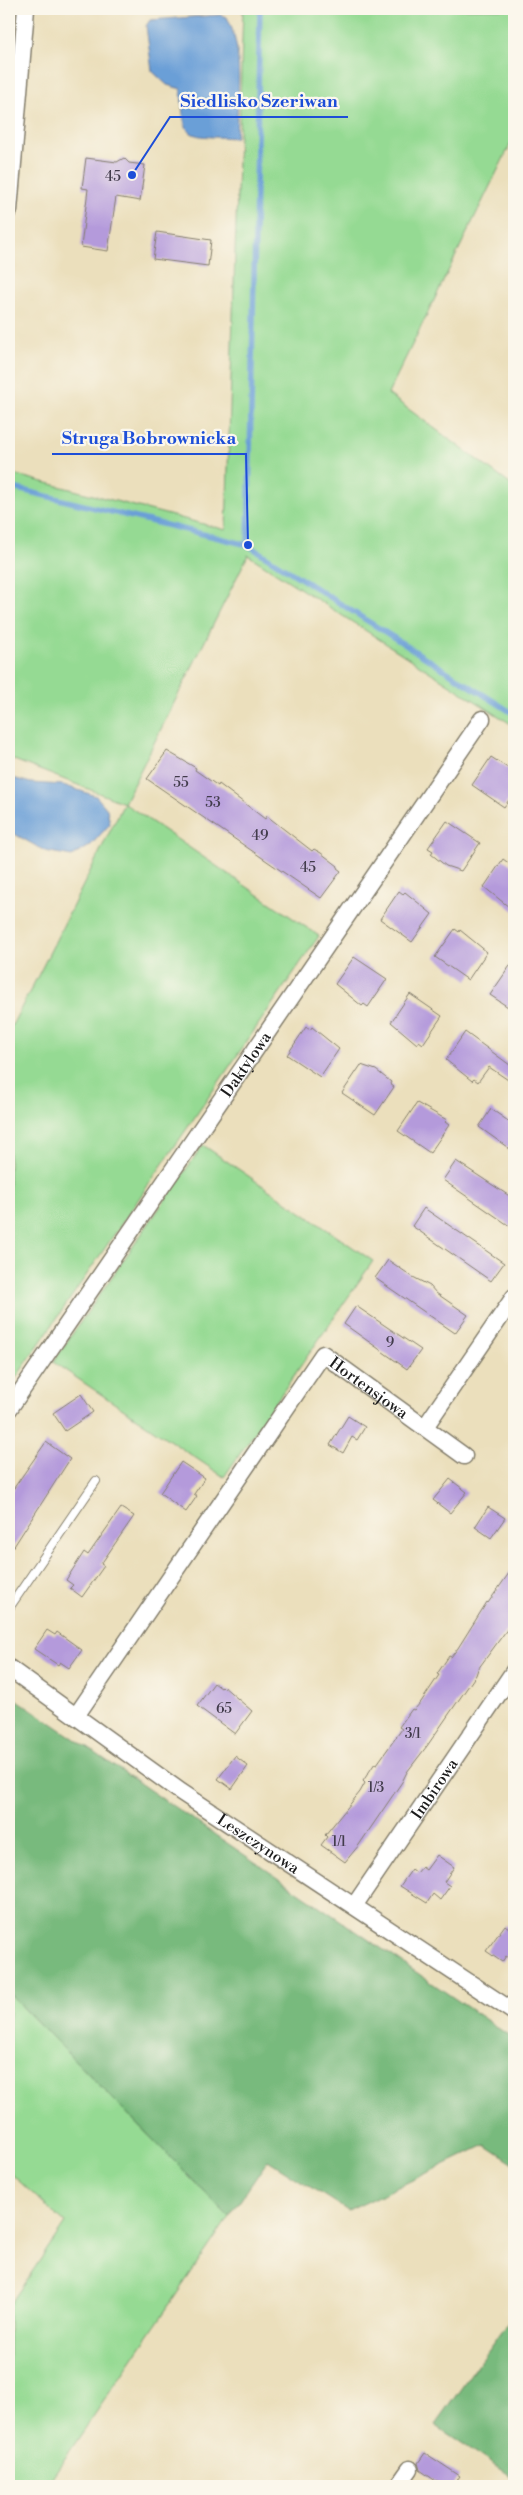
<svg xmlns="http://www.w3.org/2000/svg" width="523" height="2495" font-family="'Libre Bodoni',serif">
  <rect width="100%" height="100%" fill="#fbf7ec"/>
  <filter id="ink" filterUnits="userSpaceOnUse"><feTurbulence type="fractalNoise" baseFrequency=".02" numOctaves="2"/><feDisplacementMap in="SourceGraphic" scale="10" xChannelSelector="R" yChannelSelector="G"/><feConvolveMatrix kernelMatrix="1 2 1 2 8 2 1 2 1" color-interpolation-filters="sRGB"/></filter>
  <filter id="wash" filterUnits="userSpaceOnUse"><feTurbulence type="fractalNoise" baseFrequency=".0096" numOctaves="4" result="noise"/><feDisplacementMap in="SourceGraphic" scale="20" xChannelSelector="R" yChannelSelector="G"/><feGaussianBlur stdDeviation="1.12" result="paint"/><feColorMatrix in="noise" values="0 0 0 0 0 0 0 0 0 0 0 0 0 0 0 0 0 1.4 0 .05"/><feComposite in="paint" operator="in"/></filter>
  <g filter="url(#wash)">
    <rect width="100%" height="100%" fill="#ebdfbc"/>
    <g fill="#95da93" stroke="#587b58">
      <polygon points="243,9 514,9 514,137 388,394 514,487 514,726 248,555 124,803 319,936 9,1388 9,1031 40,972 124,803 9,758 9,473 226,530"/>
      <polygon points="203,1145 373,1261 224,1477 53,1362"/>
      <polygon points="9,1993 229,2217 46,2486 9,2486 9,2306 65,2223 9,2172"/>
    </g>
    <g fill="#78ba7d" stroke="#4a6b4c">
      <polygon points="9,1694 514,2039 514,2164 485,2145 348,2211 268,2160 229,2217 9,1993"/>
      <polygon points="514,2314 514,2478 435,2425"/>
    </g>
    <g fill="#6b9fd7" stroke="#445e7a">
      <path d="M 220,15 L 227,17 C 245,52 237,100 236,138 C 186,135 184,143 181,89 L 167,85 L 152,71 L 146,26 L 150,20 Z"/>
      <polygon points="9,777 31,783 63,785 96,796 107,809 110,824 90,846 72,856 45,851 9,831"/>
    </g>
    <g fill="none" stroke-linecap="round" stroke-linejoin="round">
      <g stroke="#6b9fd7" stroke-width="5.5">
        <polyline points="9,487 248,545 514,714"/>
        <polyline points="248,545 260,9"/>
      </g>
    </g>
    <g id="blocks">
      <g fill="#b49adb">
        <polygon points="86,158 117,162 124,158 129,163 145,165 140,201 116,197 108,251 81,247 88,189 82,188"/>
        <polygon points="157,232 211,240 208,266 153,259"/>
        <polygon points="167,751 196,768 195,770 218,786 219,784 265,819 267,816 312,851 314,849 321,853 338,866 337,868 341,871 321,898 147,779"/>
        <polygon points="491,757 514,772 514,793 504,807 472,785"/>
        <polygon points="447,821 480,843 461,871 446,866 431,854 433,851 428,848"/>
        <polygon points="503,859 514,867 514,911 484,887"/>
        <polygon points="399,891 403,894 405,892 432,914 412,942 380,919"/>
        <polygon points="455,929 459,932 460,930 487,952 468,980 435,957"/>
        <polygon points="354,957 387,979 368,1007 364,1004 362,1006 335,984"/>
        <polygon points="514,960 514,1011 490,995"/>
        <polygon points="410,994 442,1016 423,1044 419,1041 417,1044 391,1022"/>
        <polygon points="306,1027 310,1030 312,1027 339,1049 320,1077 287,1055"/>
        <polygon points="465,1032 514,1068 514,1084 489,1067 478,1082 474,1079 472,1081 446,1060"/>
        <polygon points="361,1065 376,1070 391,1082 390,1084 394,1087 375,1115 342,1093"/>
        <polygon points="417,1103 447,1120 445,1122 449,1125 430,1153 398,1131"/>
        <polygon points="491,1109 514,1125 514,1152 479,1127"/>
        <polygon points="456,1161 514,1199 514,1229 443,1180"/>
        <polygon points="424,1208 504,1263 491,1281 412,1226"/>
        <polygon points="388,1260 413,1277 430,1286 436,1293 468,1315 455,1333 375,1278"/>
        <polygon points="356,1306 421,1350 407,1369 344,1324"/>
        <polygon points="81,1394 93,1412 65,1431 53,1413"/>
        <polygon points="348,1416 365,1427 357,1440 352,1437 343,1453 330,1445"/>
        <polygon points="46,1442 70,1459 9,1554 9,1495"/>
        <polygon points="181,1462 205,1478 194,1494 197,1496 186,1512 160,1493"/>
        <polygon points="450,1479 467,1492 450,1513 433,1500"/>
        <polygon points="488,1507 505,1518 491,1538 475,1527"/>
        <polygon points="121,1508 134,1516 101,1564 104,1566 82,1597 70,1588 73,1585 66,1580 84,1552 88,1555"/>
        <polygon points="514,1566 514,1620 478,1669 476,1675 427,1746 407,1772 402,1782 359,1845 345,1862 321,1845 327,1837 325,1835 360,1792 365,1783 363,1781 375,1763 377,1764 402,1729 399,1727 412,1709 414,1710 421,1702 439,1675 437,1674 449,1656 451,1657 458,1648 487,1602 488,1603"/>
        <polygon points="47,1630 55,1635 57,1632 82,1650 69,1668 60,1662 58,1665 34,1649"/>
        <polygon points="214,1683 221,1688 223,1686 252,1711 235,1734 197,1706"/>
        <polygon points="235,1756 248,1766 232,1789 218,1779"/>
        <polygon points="437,1855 454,1867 444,1882 450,1886 440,1900 433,1894 427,1903 400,1886 412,1869 417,1873 422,1867 426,1870"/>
        <polygon points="505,1925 514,1932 514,1961 506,1956 502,1962 486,1951"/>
        <polygon points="425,2453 460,2476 453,2486 443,2486 420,2470 418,2463"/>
      </g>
    </g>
  </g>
  <g filter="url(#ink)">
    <use href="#blocks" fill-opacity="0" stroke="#847e6c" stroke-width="1"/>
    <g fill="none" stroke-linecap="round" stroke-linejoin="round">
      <g stroke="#847e6c" stroke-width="10">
        <polyline id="lane" points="9,1608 96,1481"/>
      </g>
      <g stroke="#847e6c" stroke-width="19">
        <g id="street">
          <polyline points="9,210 26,9"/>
          <path id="s1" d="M 9,1409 L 482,719"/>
          <polyline points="425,1427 514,1297"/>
          <path id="s2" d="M 9,1668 L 181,1792 L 514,2012"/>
          <path id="s3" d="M 76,1716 L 323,1354 L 464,1456"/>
          <path id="s4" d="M 354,1906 L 514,1671"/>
          <polyline points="398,2486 410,2469"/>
        </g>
      </g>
      <use href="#lane" stroke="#fff" stroke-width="8"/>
      <use href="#street" stroke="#fff" stroke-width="16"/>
    </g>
  </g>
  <g text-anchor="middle" stroke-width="4.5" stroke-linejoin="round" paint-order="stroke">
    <g font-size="14" fill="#423c4c">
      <text x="113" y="181">45</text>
      <text x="181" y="787">55</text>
      <text x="213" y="807">53</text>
      <text x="260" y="840">49</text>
      <text x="308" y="872">45</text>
      <text x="390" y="1347">9</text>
      <text x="224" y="1713">65</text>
      <text x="413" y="1738">3/1</text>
      <text x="376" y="1792">1/3</text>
      <text x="339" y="1846">1/1</text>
    </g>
    <g font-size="16" fill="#1c1c1c" stroke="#fbf7ec">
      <text dy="6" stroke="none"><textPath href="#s1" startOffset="418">Daktylowa</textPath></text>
      <text dy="6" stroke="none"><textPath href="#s3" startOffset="495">Hortensjowa</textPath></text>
      <text dy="6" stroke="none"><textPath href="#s4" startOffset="142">Imbirowa</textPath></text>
      <text dy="6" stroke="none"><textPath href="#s2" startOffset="305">Leszczynowa</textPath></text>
    </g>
  </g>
  <path fill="none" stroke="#1d4ed8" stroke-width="2" d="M132 175L170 117H348M248 545L246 454H52"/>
  <g fill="#1d4ed8" stroke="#fbf7ec" stroke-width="2">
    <circle cx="132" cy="175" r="5"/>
    <circle cx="248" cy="545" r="5"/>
  </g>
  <g font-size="18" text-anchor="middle" font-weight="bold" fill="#1d4ed8" stroke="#fbf7ec" stroke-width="4.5" stroke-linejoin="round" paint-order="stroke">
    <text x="259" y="107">Siedlisko Szeriwan</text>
    <text x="149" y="444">Struga Bobrownicka</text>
  </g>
  <rect width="523" height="2495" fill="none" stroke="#fbf7ec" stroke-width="30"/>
</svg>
